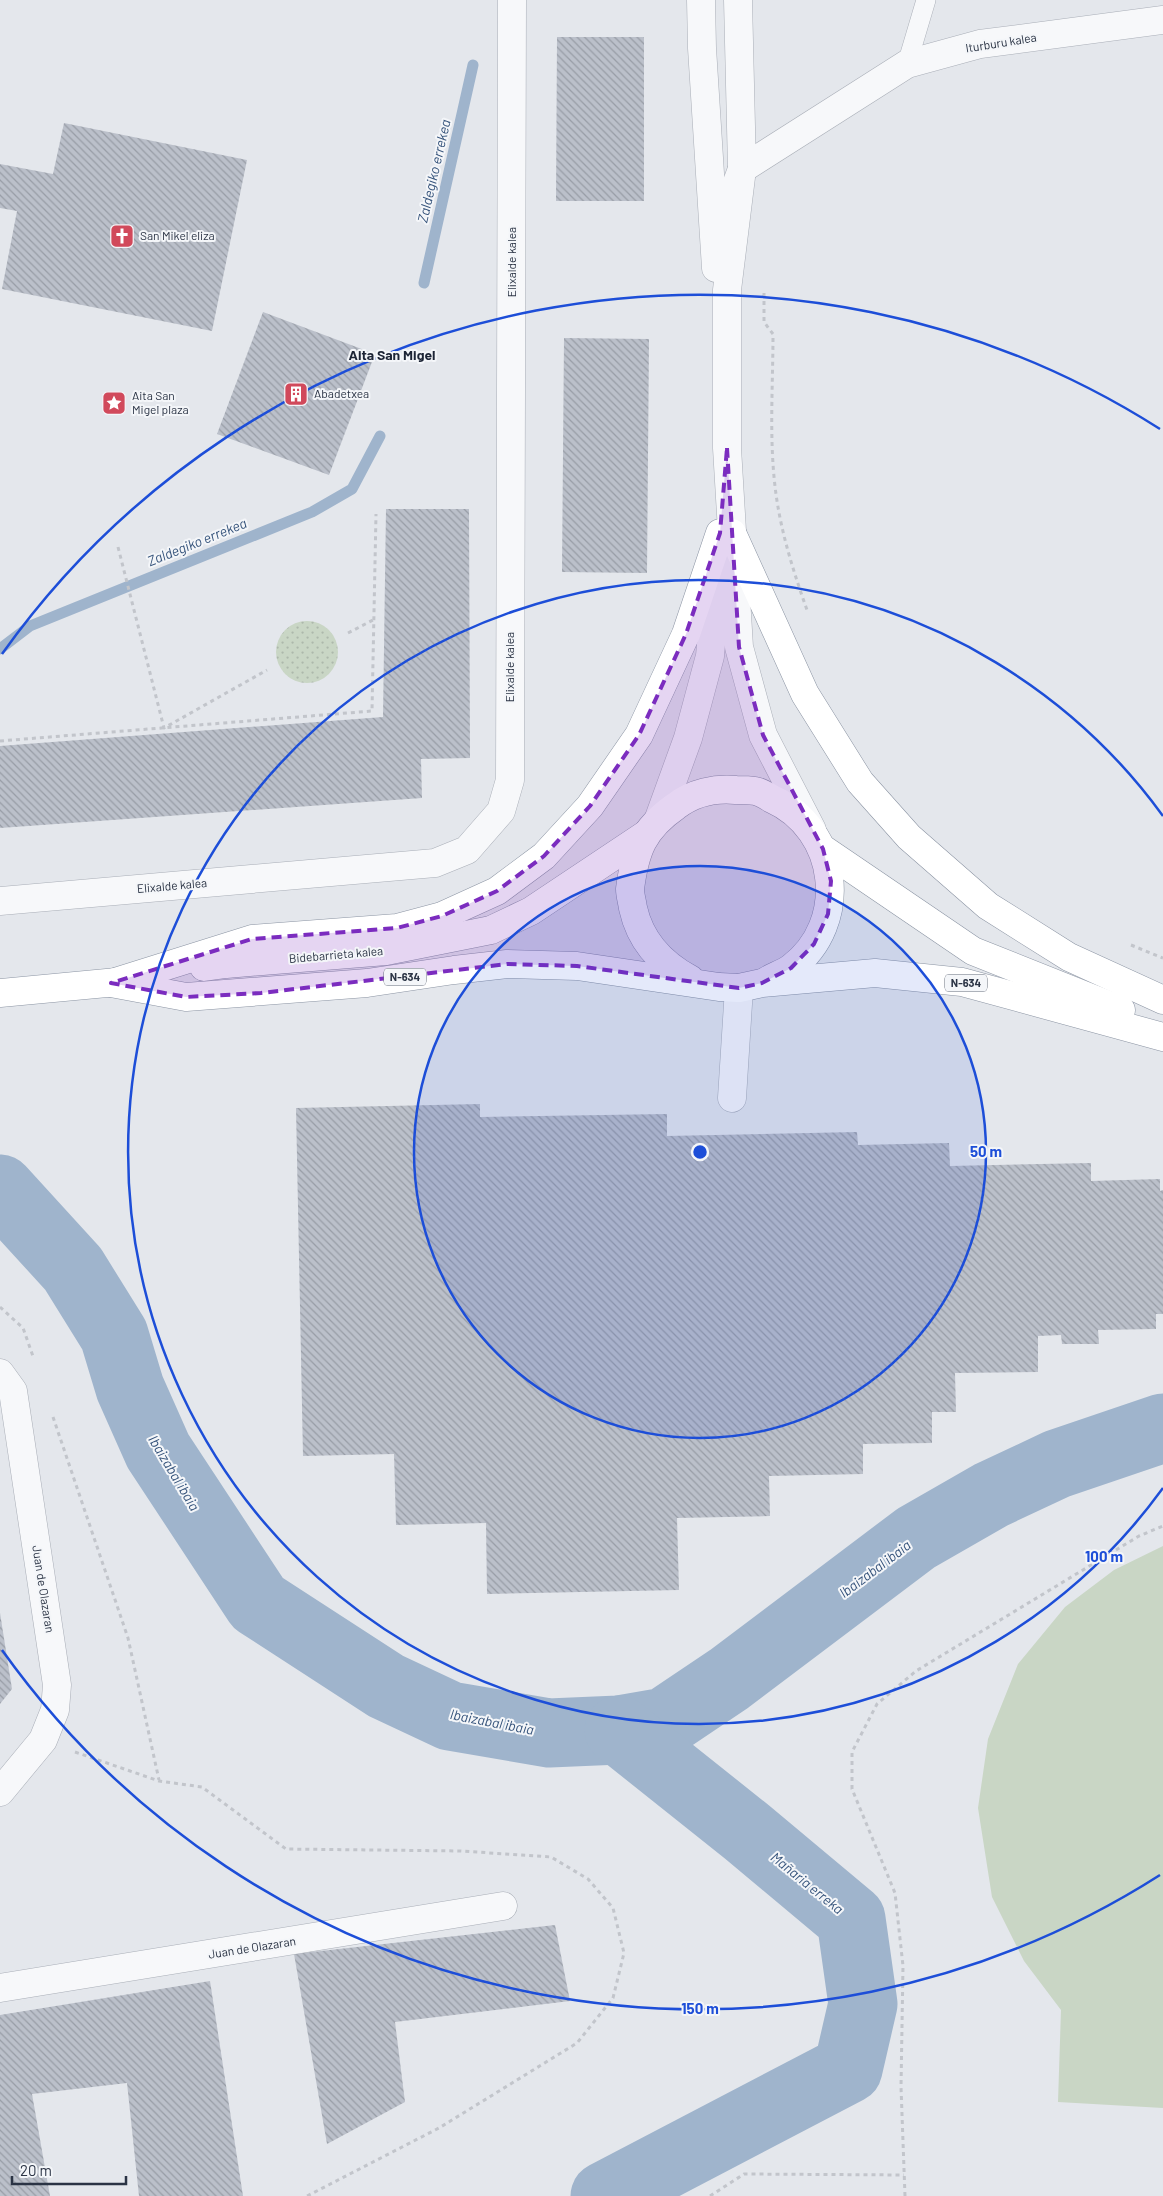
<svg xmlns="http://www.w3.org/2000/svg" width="1163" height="2196" font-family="Barlow,sans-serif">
  <defs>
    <pattern id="park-dots" width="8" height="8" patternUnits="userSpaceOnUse" patternTransform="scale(1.25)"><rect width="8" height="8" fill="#c9d6c5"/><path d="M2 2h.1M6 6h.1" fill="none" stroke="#adb8ab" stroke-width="1.8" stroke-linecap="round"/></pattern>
    <pattern id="building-back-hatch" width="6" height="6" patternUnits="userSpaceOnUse" patternTransform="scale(1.25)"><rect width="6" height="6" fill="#bbc0ca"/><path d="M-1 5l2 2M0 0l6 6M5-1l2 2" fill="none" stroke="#989da6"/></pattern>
  </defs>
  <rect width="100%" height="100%" fill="#e4e7ec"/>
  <circle fill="url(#park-dots)" cx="307" cy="652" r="31"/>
  <polygon fill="#c9d6c5" points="1163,1546 1163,2108 1058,2102 1061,2010 1024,1961 992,1897 978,1808 988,1739 1018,1664 1065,1607 1114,1570"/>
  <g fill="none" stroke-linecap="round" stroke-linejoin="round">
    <g stroke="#9fb4cc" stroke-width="11">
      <polyline points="424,283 473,65"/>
      <polyline points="0,649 30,626 312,512 352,489 380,436"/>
    </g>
    <g stroke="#9fb4cc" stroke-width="69">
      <polyline points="0,1189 73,1269 114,1335 130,1388 158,1451 258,1603 386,1686 450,1716 549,1733 619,1730 665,1722 729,1679 916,1538 991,1495 1057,1464 1163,1428"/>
      <polyline points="605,2196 848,2069 863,2004 851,1919 747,1832 619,1730"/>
    </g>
  </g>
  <g fill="url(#building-back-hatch)">
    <polygon points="557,37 644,37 644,201 556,201"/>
    <polygon points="64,123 247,160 212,331 2,289 17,211 0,208 0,164 53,174"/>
    <polygon points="263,312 375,354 329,475 217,434"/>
    <polygon points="564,338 649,339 647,573 562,572"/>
    <polygon points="386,509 469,509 470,758 421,759 422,798 0,828 0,746 383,717"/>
    <polygon points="480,1104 480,1117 667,1114 667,1136 857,1132 858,1145 949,1143 950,1166 1091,1163 1091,1181 1160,1179 1160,1191 1163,1190 1163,1314 1156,1314 1156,1329 1098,1330 1099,1344 1062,1344 1061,1335 1038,1336 1038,1372 955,1373 956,1412 932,1412 932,1443 863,1444 863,1474 769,1476 770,1516 677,1518 679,1590 487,1594 486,1523 396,1525 394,1454 303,1456 296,1108"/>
    <polygon points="0,1613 12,1689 0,1704"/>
    <polygon points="555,1925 570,2001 395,2022 405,2102 327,2144 294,1954"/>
    <polygon points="210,1981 243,2196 139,2196 127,2083 32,2094 50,2196 0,2196 0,2015"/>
  </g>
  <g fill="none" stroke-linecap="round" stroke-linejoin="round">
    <g stroke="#a9aeb7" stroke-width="20">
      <polyline id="service" points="907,64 926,0"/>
    </g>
    <g stroke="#a9aeb7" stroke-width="29">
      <g id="minor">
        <polyline points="735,188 742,169 907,64 980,44 1163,20"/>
        <polyline points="0,901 435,863 467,850 501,811 510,780 512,0"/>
        <polyline points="732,1098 739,988"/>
        <polyline points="0,1373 13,1391 57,1685 55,1710 43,1740 0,1792"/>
        <polyline points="0,1988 503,1906"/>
      </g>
    </g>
    <g stroke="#a9aeb7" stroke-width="29">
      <g id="tertiary">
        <polyline points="701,0 702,48 716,268"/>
        <polyline points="738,0 742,169 727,290 727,448 739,647 763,735 812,830"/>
        <polyline points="659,818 688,738 710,656 719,553"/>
      </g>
    </g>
    <g stroke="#8b94a3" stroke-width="29">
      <g id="trunk">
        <polyline points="732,533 805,694 860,782 909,837 988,906 1069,957 1163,1000"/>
        <polyline points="823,849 973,951 1121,1010"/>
        <polyline points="204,967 226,964 386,951 491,930 531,911 645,835"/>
        <path d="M 690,979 C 660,963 640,940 633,908 C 632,901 630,895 630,889 C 635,850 643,829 676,806 C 693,793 715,788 736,790 C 742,790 749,790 755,791 C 761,792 767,796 772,799 C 839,829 851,923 791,968 C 784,973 775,976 768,980"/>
        <polyline points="115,982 252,939 397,928 442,916 497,891 544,856 590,806 639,735 686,634 720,533"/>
        <polyline points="111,983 186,997 367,983 454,970 507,964 577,966 719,987 739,988 762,983 875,973 962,982 1163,1037"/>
        <polyline points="0,993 128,981"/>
      </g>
    </g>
    <g stroke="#c2c5cb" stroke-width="3" stroke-dasharray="4 4" stroke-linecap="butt">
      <path d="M 764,293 L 764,322 L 773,334 C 773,391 768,450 778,507 C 784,542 795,576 807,610"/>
      <polyline points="118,547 164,728 267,670"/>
      <polyline points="348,633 373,620"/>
      <polyline points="0,741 372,711 376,514"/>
      <polyline points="1131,945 1163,958"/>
      <polyline points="0,1307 23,1328 34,1359"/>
      <polyline points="53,1417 128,1638 159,1780"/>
      <polyline points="75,1752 159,1781 202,1787 286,1849 461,1851 551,1857 588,1879 613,1908 624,1953 613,1998 577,2043 439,2128 307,2196"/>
      <polyline points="710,2196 744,2174 904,2175"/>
      <polyline points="905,2196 901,2087 903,1966 895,1893 852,1789 852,1752 877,1704 916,1671 1139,1536 1163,1526"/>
    </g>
    <use href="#service" stroke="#f7f8fa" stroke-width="19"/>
    <use href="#minor" stroke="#f7f8fa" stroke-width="28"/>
    <use href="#tertiary" stroke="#f7f8fa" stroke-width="28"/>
    <use href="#trunk" stroke="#fff" stroke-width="28"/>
  </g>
  <path fill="#7b2cbf" fill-opacity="0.2" stroke="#7b2cbf" stroke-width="4" stroke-dasharray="10 6" stroke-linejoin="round" d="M 727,448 L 739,647 L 763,735 L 823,849 L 831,881 L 828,914 L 814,944 L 791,968 L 762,983 L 739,988 L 577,966 L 507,964 L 261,993 L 186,997 L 111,983 L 252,939 L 397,928 L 442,916 L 497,891 L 544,856 L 590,806 L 639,735 L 686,634 L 720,533 Z"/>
  <circle cx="700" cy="1152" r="286" fill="#1d4ed8" fill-opacity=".12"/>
  <g fill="none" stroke="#1d4ed8" stroke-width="2.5">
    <circle cx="700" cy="1152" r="286"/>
    <path d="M1163 1488A572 572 0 1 1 1163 816"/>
    <path d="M1160 1875A857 857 0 0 1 2 1650M2 654A857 857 0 0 1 1160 429"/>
  </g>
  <defs>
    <g id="church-square" transform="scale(1.25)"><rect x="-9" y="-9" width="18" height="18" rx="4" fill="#d1495b" stroke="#f4f6f9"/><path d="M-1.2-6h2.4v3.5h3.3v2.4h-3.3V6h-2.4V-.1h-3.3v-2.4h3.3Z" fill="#fff"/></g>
    <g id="building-square" transform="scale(1.25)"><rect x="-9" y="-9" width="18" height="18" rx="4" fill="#d1495b" stroke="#f4f6f9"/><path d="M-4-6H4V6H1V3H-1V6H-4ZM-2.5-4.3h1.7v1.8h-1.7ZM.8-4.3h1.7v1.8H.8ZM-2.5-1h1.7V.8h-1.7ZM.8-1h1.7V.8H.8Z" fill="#fff"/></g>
    <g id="sight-square" transform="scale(1.25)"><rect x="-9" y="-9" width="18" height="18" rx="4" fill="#d1495b" stroke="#f4f6f9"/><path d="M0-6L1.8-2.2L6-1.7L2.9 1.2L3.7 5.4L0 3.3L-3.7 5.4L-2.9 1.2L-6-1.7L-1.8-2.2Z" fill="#fff"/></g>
  </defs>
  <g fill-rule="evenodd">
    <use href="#church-square" x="122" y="236"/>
    <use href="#building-square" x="296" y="394"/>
    <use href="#sight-square" x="114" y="403"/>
  </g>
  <g text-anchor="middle" stroke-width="4" stroke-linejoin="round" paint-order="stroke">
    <g fill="#f4f6f9" stroke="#676e7b" stroke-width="1">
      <rect x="384" y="968.5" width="42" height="17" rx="4"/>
      <rect x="945" y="974.5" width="42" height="17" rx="4"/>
    </g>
    <g font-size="11" font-weight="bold" fill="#2b3445">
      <text x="405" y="981">N-634</text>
      <text x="966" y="987">N-634</text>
    </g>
    <g font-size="12" fill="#2b3445" stroke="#f4f6f9">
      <text transform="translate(1001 43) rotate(-9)" y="4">Iturburu kalea</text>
      <text transform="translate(512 262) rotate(-90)" y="4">Elixalde kalea</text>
      <text transform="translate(510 667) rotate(-90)" y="4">Elixalde kalea</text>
      <text transform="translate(172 886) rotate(-5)" y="4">Elixalde kalea</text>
      <text transform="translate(336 955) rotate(-5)" y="4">Bidebarrieta kalea</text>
      <text transform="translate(43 1589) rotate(81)" y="4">Juan de Olazaran</text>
      <text transform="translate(252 1948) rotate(-9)" y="4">Juan de Olazaran</text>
    </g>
    <g font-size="12" fill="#2b3445" stroke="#f4f6f9" text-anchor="start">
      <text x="140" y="240">San Mikel eliza</text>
      <text x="314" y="398">Abadetxea</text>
      <text x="132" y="400">Aita San<tspan x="132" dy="14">Migel plaza</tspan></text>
    </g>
    <g font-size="14" font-style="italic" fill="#34527a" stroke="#f4f6f9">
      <text transform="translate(434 171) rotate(-77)" y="5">Zaldegiko errekea</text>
      <text transform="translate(197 542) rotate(-22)" y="5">Zaldegiko errekea</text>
      <text transform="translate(174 1473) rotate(59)" y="5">Ibaizabal ibaia</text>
      <text transform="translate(875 1569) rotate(-37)" y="5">Ibaizabal ibaia</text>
      <text transform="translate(492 1722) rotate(11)" y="5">Ibaizabal ibaia</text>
      <text transform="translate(807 1883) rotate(39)" y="5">Mañaria erreka</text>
    </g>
    <g font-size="14" font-weight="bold" fill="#1d2536" stroke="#f4f6f9">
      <text x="392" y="360">Aita San Migel</text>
    </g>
  </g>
  <circle cx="700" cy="1152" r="8" fill="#1d4ed8" stroke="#f4f6f9" stroke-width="2.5"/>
  <g font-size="15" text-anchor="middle" font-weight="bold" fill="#1d4ed8" stroke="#f4f6f9" stroke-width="4" stroke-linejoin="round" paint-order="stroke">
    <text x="986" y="1157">50 m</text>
    <text x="1104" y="1562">100 m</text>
    <text x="700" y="2014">150 m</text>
  </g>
  <path d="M12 2176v8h114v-8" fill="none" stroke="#2b3445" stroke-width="2.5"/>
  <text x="20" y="2176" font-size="15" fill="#2b3445" stroke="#f4f6f9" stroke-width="4" paint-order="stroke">20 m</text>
</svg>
